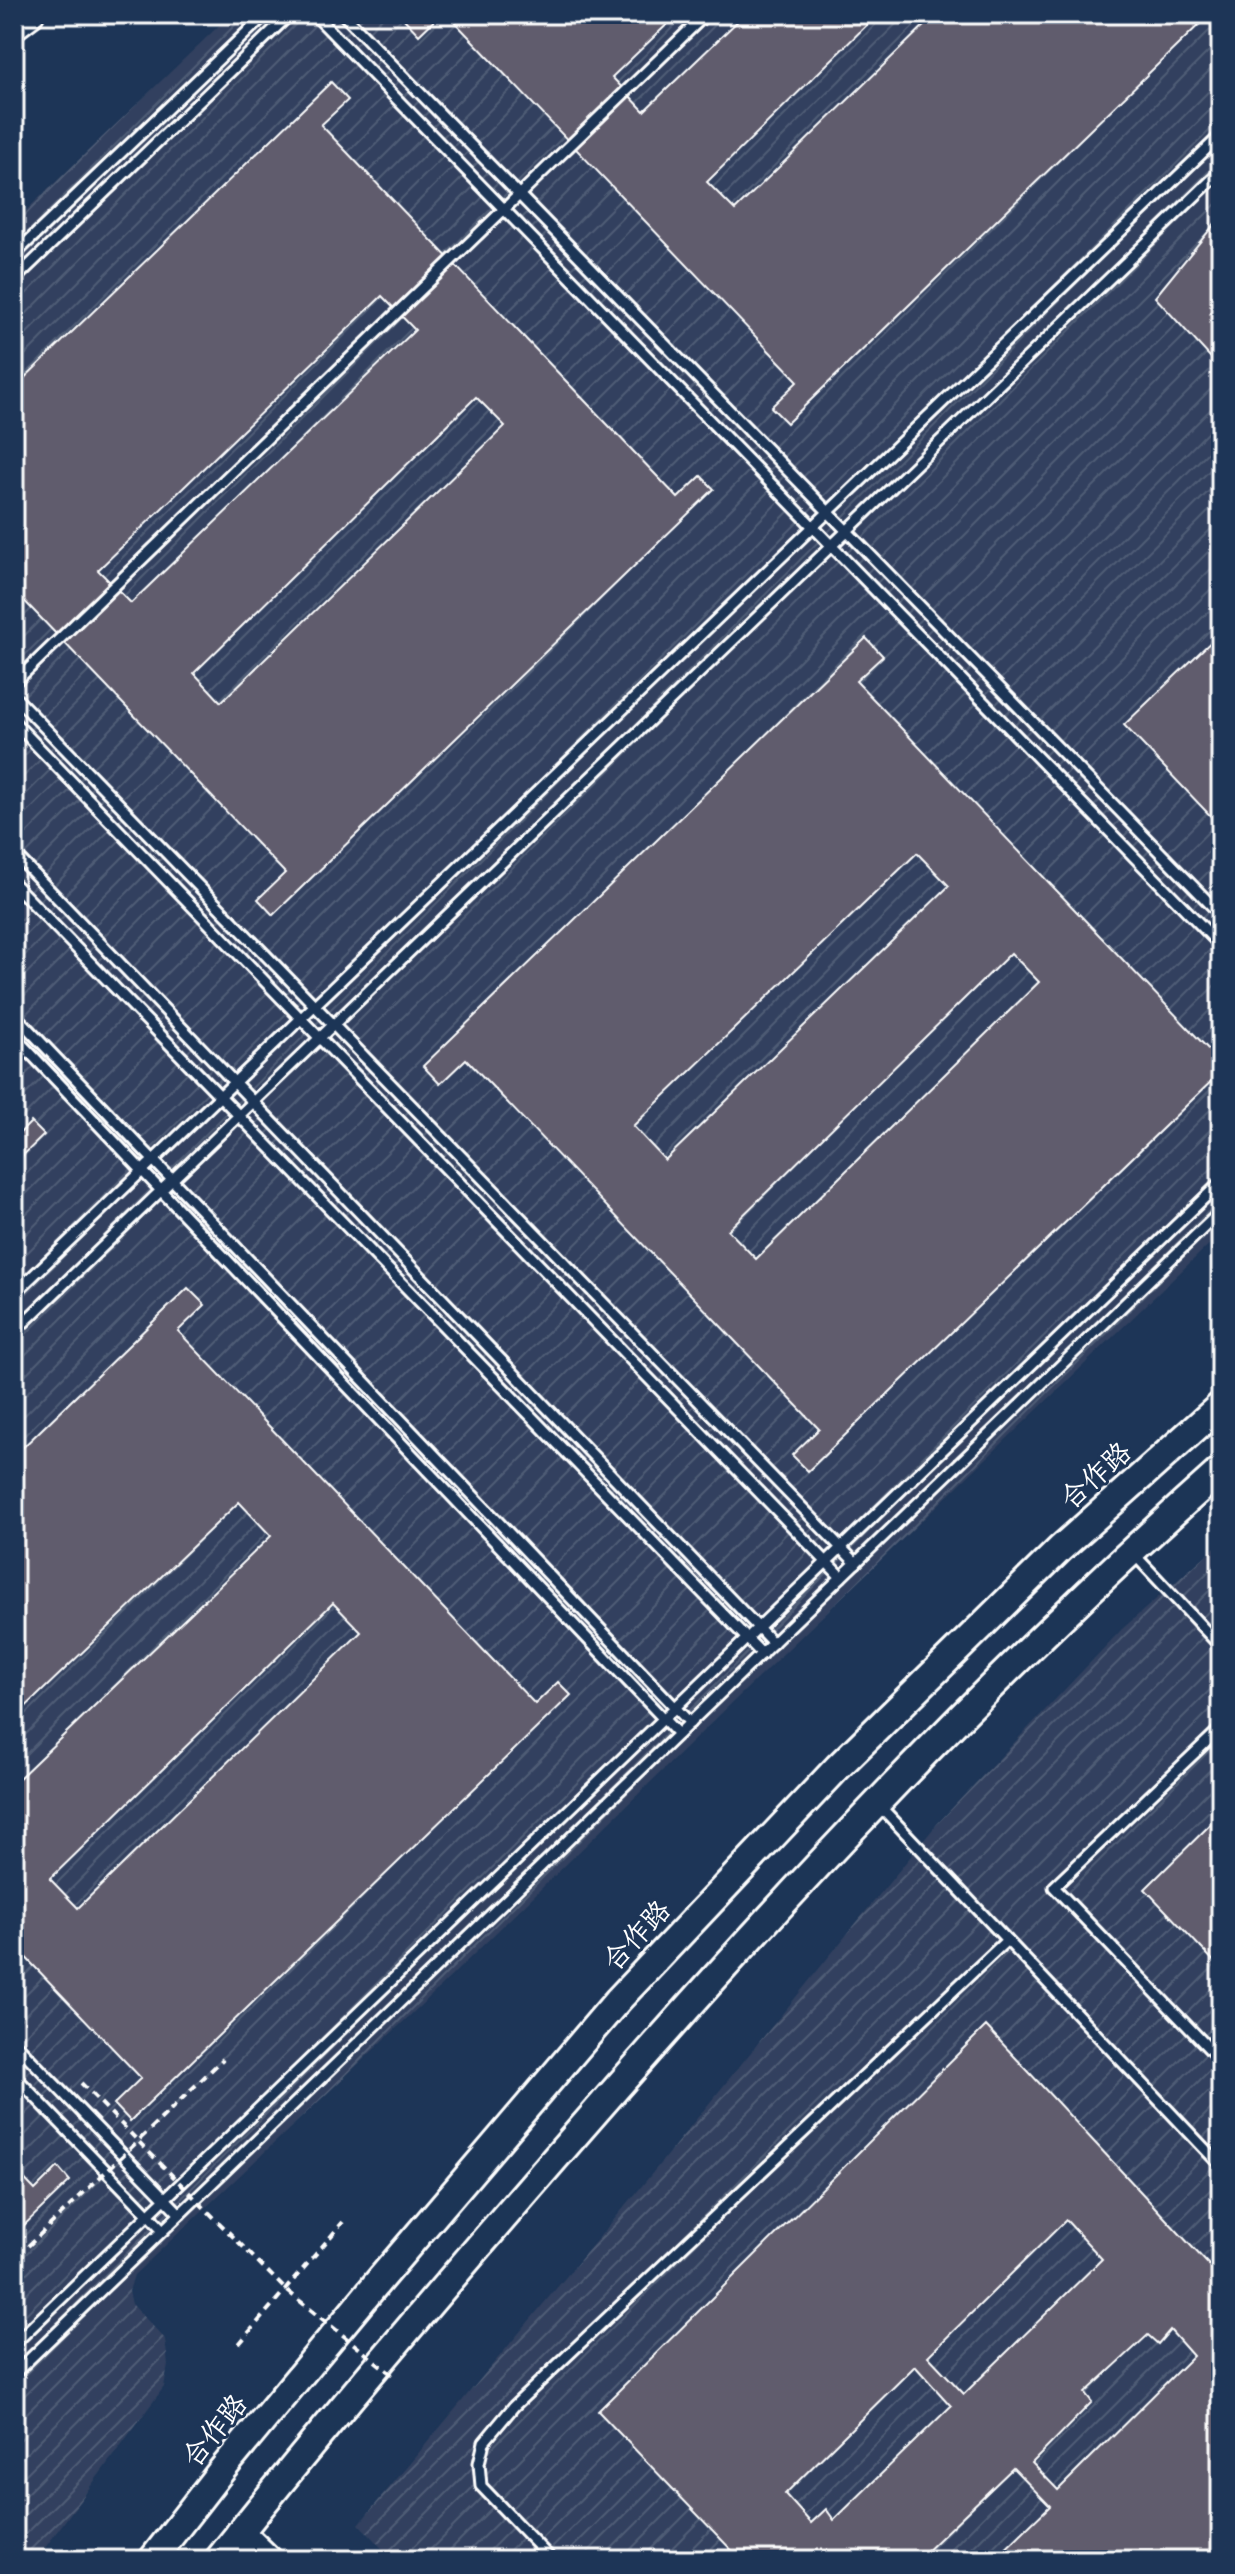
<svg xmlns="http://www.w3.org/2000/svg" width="1235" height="2574" font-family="'Balsamiq Sans','LXGW WenKai TC',sans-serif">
  <defs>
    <pattern id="industrial-furrows" width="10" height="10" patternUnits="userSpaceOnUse" patternTransform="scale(2)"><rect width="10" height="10" fill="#31405e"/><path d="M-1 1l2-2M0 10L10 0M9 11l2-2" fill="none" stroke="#505d76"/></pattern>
  </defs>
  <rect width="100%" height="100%" fill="#1d3557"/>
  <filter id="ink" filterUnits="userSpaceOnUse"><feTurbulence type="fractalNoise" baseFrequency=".0125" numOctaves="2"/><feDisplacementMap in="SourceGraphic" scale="16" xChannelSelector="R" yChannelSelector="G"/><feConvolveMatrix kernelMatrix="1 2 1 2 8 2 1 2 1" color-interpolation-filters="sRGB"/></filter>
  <g filter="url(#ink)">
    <g fill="url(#industrial-furrows)">
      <polygon points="231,14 1221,14 1221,1233 734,1701 436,1991 134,2275 129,2291 132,2304 165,2339 168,2364 164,2387 36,2560 14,2560 14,222"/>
      <polygon points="1221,1542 1221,2560 393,2560 359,2524 632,2198 937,1824 1122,1629"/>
    </g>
    <g fill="#605b6d" stroke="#fff" stroke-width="2" fill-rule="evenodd">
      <polygon points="406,14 441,14 419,35 402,17"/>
      <polygon points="447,14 678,14 612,77 644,111 745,14 878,14 707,182 735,210 936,14 1210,14 787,423 771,407 798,381"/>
      <path d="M 331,82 L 348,100 L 321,125 L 678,498 L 701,476 L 714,489 L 273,915 L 258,899 L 285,873 L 14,590 L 14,388 ZM 382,296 L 415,330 L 131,603 L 98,570 ZM 476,397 L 505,426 L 221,702 L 194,673 Z"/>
      <polygon points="1221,216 1221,369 1155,297"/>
      <polygon points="1221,632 1221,827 1124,725"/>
      <path d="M 866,638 L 883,656 L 856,681 L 1213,1054 L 1221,1046 L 1221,1072 L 808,1471 L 792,1455 L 819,1429 L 466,1059 L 440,1084 L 423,1066 ZM 917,853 L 949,886 L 665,1160 L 633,1126 ZM 1011,953 L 1039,982 L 756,1259 L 728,1230 Z"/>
      <polygon points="31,1122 44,1135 14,1164 14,1139"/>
      <path d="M 188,1288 L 205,1305 L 178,1331 L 535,1704 L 558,1682 L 571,1695 L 130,2121 L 114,2104 L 141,2078 L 14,1945 L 14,1783 L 271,1536 L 239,1502 L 14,1718 L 14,1456 ZM 333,1603 L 361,1632 L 78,1908 L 50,1879 Z"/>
      <polygon points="1221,1814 1221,1969 1145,1889"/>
      <path d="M 986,2026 L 1221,2278 L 1221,2560 L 994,2560 L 1050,2506 L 1013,2468 L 917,2560 L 741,2560 L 598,2411 ZM 1066,2220 L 1102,2259 L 964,2394 L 928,2356 ZM 1170,2330 L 1193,2356 L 1058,2490 L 1032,2463 L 1092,2402 L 1085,2393 L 1148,2335 L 1158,2344 ZM 915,2366 L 951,2406 L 834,2520 L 826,2509 L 811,2523 L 785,2494 Z"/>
      <polygon points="58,2167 70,2181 14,2235 14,2168 35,2190"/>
    </g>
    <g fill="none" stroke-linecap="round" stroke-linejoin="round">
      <g stroke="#fff" stroke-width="15">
        <g id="lane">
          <polyline points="314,14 1221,946"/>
          <polyline points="343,14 1221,915"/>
          <polyline points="14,255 266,14"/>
          <polyline points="14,280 290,14"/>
          <polyline points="14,683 706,14"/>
          <polyline points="14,696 856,1563"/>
          <polyline points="14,722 841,1577"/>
          <polyline points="14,853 773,1643"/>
          <polyline points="14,884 762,1654"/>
          <polyline points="14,1014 690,1723"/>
          <polyline points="14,1036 678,1734"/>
          <polyline points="14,1294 1221,135"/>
          <polyline points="14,1332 1221,171"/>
          <polyline points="1133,1553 1221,1647"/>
          <polyline points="1221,1728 1054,1887 1221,2061"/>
          <polyline points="878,1804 1007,1940"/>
          <polyline points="14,2042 180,2214"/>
          <polyline points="14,2075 163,2230"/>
          <polyline points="14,2344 1221,1182"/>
          <polyline points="14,2374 1221,1211"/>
          <polyline points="552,2560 481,2486 479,2463 484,2442 514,2406 1007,1940 1221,2166"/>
        </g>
      </g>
      <g stroke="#fff" stroke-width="32">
        <g id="secondary">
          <polyline points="14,26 30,14"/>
          <polyline points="240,2532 269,2560"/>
          <polyline points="152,2560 221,2471 381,2278 618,2000 838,1767 1060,1549 1221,1405"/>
          <path d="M 218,2560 C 334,2414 455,2273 578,2132 C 780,1900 990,1675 1221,1470"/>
        </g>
      </g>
      <g stroke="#fff" stroke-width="4" stroke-dasharray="8 6" stroke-linecap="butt">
        <polyline points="81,2083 138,2141 223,2059"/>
        <polyline points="239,2344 343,2222"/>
      </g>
      <use href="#lane" stroke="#1d3557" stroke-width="9"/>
      <use href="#secondary" stroke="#1d3557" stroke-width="26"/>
      <polyline stroke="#fff" stroke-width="4" stroke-dasharray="8 6" stroke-linecap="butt" points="28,2246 138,2141 285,2289 395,2377"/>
    </g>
  </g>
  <g text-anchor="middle" stroke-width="6" stroke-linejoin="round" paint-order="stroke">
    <g font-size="28" fill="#fff" stroke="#1d3557">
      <text transform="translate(1095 1475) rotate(-42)" y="10">合作路</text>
      <text transform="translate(636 1935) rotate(-47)" y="10">合作路</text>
      <text transform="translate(214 2430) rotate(-51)" y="10">合作路</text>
    </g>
  </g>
  <rect width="1235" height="2574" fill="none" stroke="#1d3557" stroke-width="48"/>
  <rect x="24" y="24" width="1187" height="2526" fill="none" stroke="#fff" stroke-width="3" filter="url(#ink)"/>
</svg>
